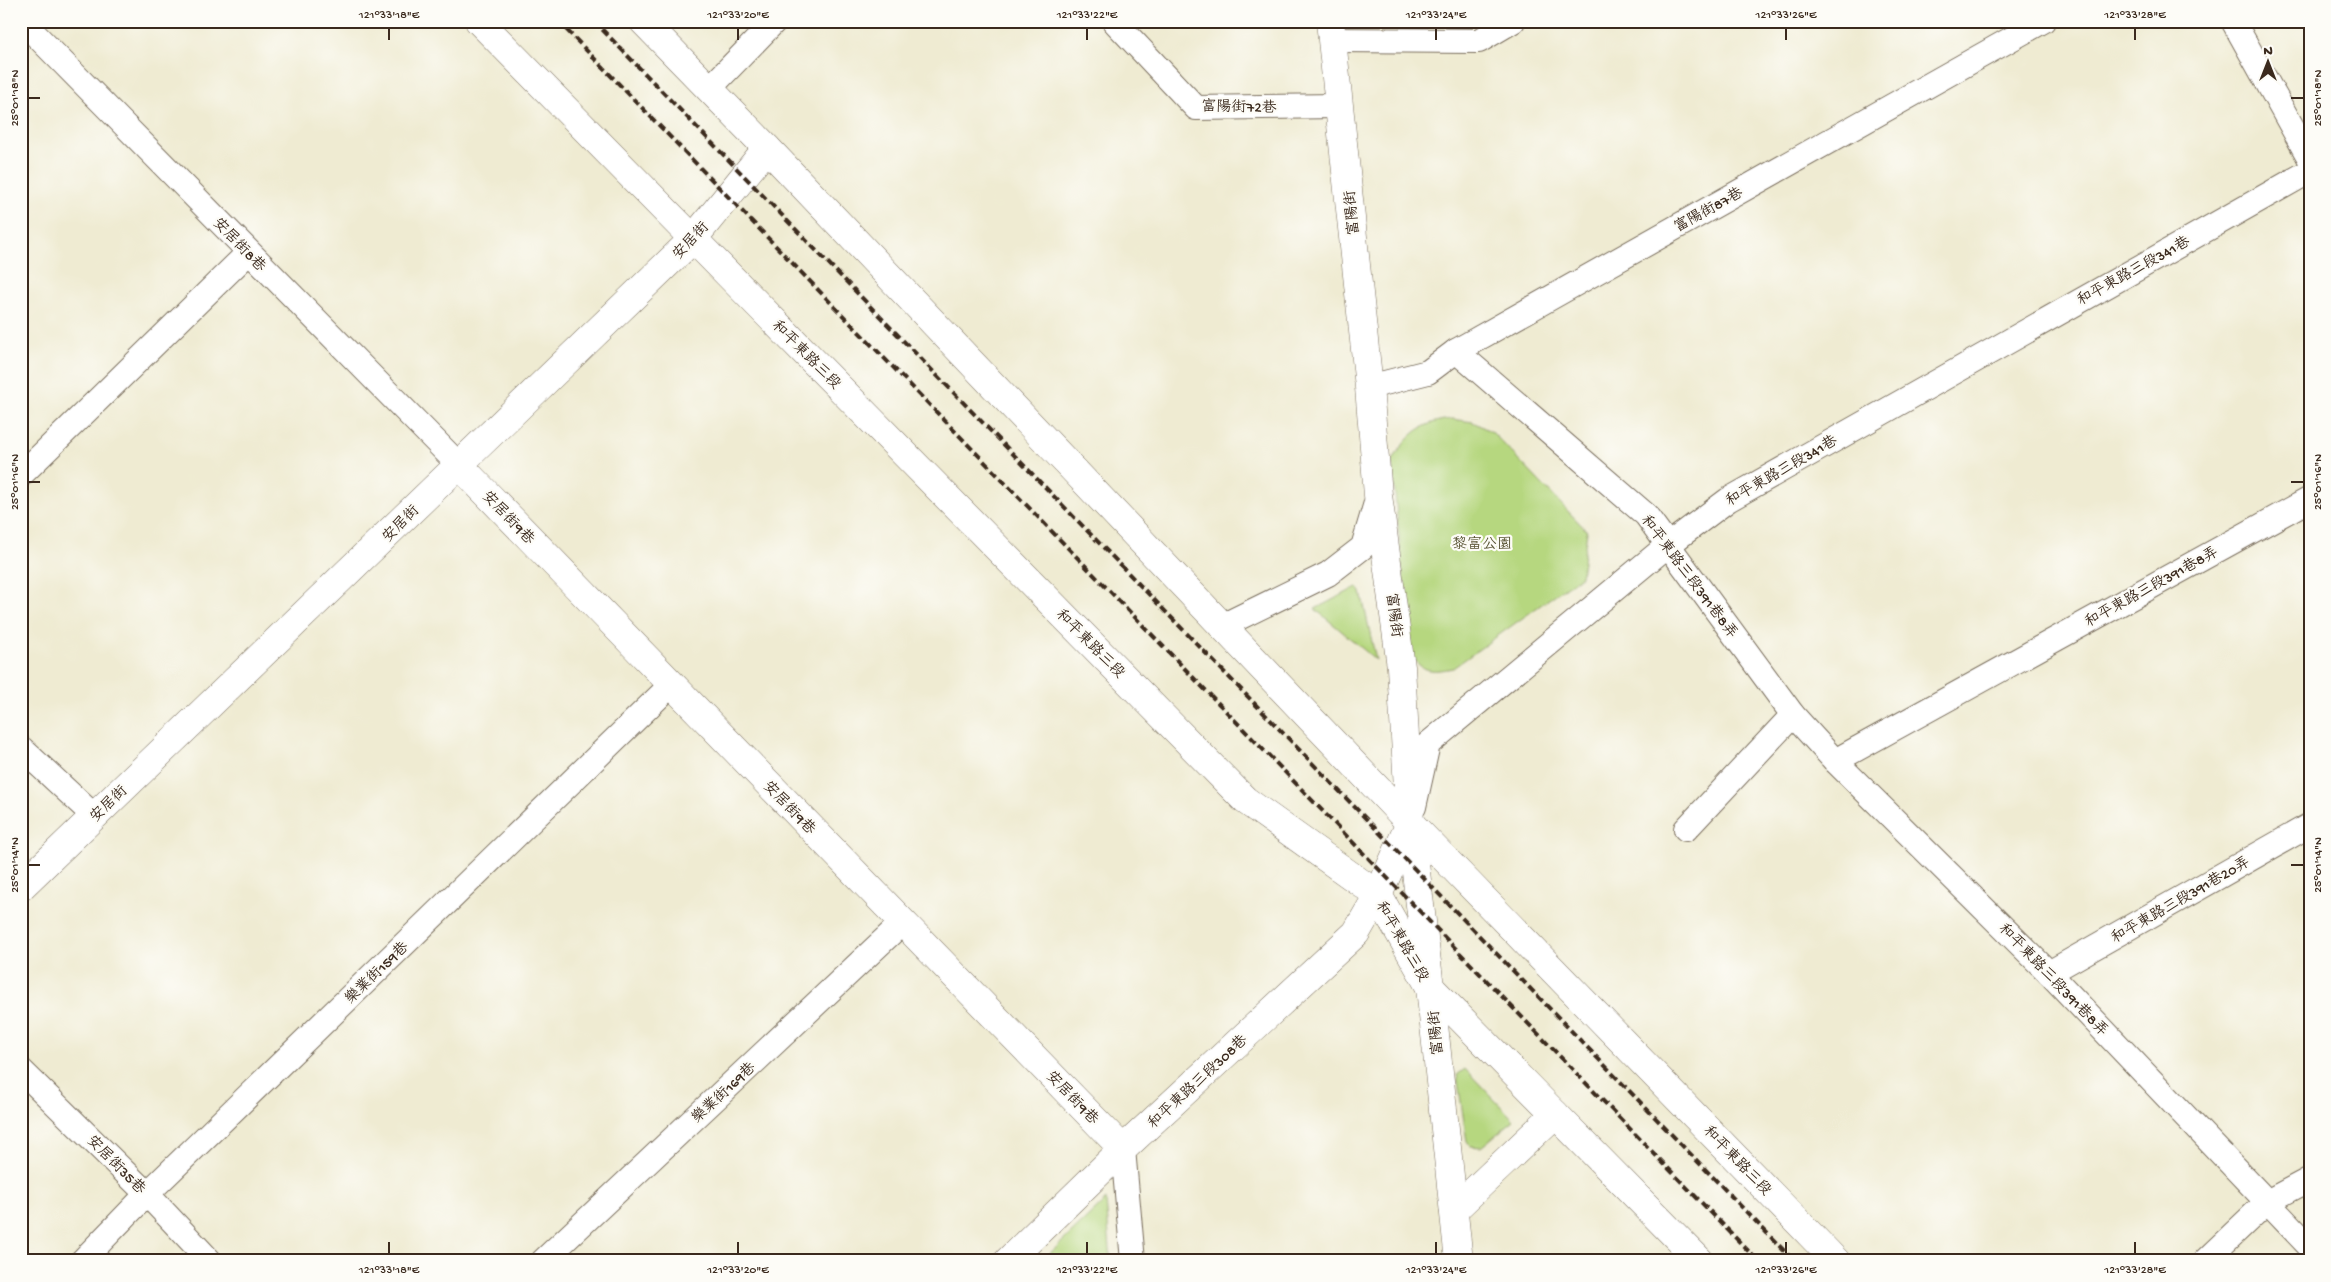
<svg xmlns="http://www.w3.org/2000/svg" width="2331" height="1282" font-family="'Gochi Hand','LXGW WenKai TC',sans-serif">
  <rect width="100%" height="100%" fill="#fdfcf7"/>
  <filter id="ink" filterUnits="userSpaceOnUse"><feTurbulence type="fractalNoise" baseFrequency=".02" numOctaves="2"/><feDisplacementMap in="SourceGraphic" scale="10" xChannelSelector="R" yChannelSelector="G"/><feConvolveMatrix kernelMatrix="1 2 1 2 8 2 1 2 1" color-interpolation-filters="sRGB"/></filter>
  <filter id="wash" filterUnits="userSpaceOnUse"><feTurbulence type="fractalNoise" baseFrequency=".0096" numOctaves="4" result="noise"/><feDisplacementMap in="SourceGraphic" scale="20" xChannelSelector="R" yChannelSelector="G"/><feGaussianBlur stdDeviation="1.12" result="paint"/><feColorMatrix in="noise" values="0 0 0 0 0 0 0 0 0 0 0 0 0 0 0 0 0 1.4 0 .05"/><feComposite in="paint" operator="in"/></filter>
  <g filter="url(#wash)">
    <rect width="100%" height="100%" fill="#efebd2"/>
    <g fill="#b6d77f" stroke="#78804e">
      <path d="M 1452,419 L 1473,422 L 1492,432 L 1587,531 L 1581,576 L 1453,668 C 1432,672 1421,673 1410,653 L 1392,462 C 1407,435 1421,422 1452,419 Z"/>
      <polygon points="1357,587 1361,592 1376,660 1315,609"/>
      <polygon points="1465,1069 1514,1120 1481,1147 1470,1146 1467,1142 1457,1075"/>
      <polygon points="1106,1200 1111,1261 1042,1261"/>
    </g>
  </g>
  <g filter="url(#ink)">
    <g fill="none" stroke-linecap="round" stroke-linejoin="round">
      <g stroke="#7a6e5d" stroke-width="26">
        <g id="lane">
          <polyline points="22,21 459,465"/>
          <polyline points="1114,21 1196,108 1339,106"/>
          <polyline points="2233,21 2310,159"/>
          <polyline points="1332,40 1479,41 1513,21"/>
          <polyline points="709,89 775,21"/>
          <polyline points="1456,351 1646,515 1793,715 1835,761 2049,973 2310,1247"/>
          <polyline points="1369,387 1428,372 1456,351 2043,21"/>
          <polyline points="21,475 248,253"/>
          <polyline points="1222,626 1328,574 1363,547 1378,496"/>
          <polyline points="21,748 94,816"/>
          <polyline points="1835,761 2310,499"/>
          <polyline points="1414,807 1428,744 1668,545 1728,500 2310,171"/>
          <polyline points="1686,829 1793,715"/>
          <polyline points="2049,973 2310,825"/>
          <polyline points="21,1070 147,1194 210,1261"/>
          <polyline points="1123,1149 1133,1261"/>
          <polyline points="82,1261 147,1194 671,685"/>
          <polyline points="543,1261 903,922"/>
          <polyline points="2205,1261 2267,1202 2310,1179"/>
        </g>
      </g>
      <g stroke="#7a6e5d" stroke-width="29">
        <g id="street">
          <polyline points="1330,21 1369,387 1378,495 1401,667 1410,823 1430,987 1459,1261"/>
          <polyline points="459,465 1123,1149"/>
          <polyline points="21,887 693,239 767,148"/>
          <polyline points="1454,1210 1555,1114"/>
          <polyline points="1008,1261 1123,1149 1356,933 1378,895 1410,823"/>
        </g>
      </g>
      <g stroke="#7a6e5d" stroke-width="29">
        <g id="secondary">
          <polyline points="479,21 1245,800 1378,895 1430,987 1700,1261"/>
          <polyline points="643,21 767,148 1410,823 1836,1261"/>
        </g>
      </g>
      <use href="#lane" stroke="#fff" stroke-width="24"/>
      <use href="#street" stroke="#fff" stroke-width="28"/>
      <use href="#secondary" stroke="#fff" stroke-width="28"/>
      <g stroke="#3b2a1e" stroke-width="4" stroke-dasharray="8 4" stroke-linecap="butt">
        <polyline points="558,21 1758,1261"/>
        <polyline points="594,21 1794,1261"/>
      </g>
    </g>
  </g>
  <path fill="none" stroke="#3b2a1e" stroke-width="2" d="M 389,28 L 389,40M 738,28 L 738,40M 1087,28 L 1087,40M 1436,28 L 1436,40M 1786,28 L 1786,40M 2135,28 L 2135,40M 28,98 L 40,98M 2291,98 L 2304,98M 28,482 L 40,482M 2291,482 L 2304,482M 28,865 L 40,865M 2291,865 L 2304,865M 389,1242 L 389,1254M 738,1242 L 738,1254M 1087,1242 L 1087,1254M 1436,1242 L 1436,1254M 1786,1242 L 1786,1254M 2135,1242 L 2135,1254"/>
  <g text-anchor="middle" stroke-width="4.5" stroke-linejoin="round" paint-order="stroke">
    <g font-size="15" fill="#3b2a1e" stroke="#fdfcf7">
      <text transform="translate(1239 106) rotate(1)" y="5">富陽街72巷</text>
      <text transform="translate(1708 209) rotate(-29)" y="5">富陽街87巷</text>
      <text transform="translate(1351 213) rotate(-96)" y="5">富陽街</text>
      <text transform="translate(690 240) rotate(-47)" y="5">安居街</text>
      <text transform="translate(240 244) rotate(46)" y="5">安居街8巷</text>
      <text transform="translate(2133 270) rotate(-29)" y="5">和平東路三段341巷</text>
      <text transform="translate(807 354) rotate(45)" y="5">和平東路三段</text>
      <text transform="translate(1781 470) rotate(-30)" y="5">和平東路三段341巷</text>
      <text transform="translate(509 517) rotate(46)" y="5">安居街9巷</text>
      <text transform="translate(400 523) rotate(-45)" y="5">安居街</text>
      <text transform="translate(1690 576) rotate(53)" y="5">和平東路三段391巷8弄</text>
      <text transform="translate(2151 586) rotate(-29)" y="5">和平東路三段391巷8弄</text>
      <text transform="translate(1395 615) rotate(82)" y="5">富陽街</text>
      <text transform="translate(1091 643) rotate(45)" y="5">和平東路三段</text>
      <text transform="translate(108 803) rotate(-44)" y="5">安居街</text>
      <text transform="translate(790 807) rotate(46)" y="5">安居街9巷</text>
      <text transform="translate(2180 899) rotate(-30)" y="5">和平東路三段391巷20弄</text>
      <text transform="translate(1403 941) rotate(60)" y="5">和平東路三段</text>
      <text transform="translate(376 972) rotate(-44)" y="5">樂業街159巷</text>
      <text transform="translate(2054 979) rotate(46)" y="5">和平東路三段391巷8弄</text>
      <text transform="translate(1435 1033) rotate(-96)" y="5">富陽街</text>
      <text transform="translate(1197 1081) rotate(-43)" y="5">和平東路三段308巷</text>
      <text transform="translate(723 1092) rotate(-43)" y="5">樂業街169巷</text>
      <text transform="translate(1073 1097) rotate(46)" y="5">安居街9巷</text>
      <text transform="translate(1738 1160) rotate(46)" y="5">和平東路三段</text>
      <text transform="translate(117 1164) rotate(45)" y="5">安居街35巷</text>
    </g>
    <g font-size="15" fill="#5a5536" stroke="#fdfcf7">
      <text x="1482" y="548">黎富公園</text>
    </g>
  </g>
  <rect width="2331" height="1282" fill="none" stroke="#fdfcf7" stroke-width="55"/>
  <g transform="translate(2268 62)" stroke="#fdfcf7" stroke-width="4" paint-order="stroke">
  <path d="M0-4L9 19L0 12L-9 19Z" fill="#3b2a1e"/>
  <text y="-8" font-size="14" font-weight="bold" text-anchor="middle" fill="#3b2a1e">N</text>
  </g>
  <rect x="28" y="28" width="2276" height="1226" fill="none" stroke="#3b2a1e" stroke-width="2"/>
  <g font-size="12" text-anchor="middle" fill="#3b2a1e">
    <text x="389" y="18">121°33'18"E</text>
    <text x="738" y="18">121°33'20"E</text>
    <text x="1087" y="18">121°33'22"E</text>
    <text x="1436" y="18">121°33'24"E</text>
    <text x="1786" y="18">121°33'26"E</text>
    <text x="2135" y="18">121°33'28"E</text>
    <text transform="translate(14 98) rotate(-90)" y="4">25°01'18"N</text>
    <text transform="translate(2317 98) rotate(-90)" y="4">25°01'18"N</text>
    <text transform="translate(14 482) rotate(-90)" y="4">25°01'16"N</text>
    <text transform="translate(2317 482) rotate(-90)" y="4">25°01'16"N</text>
    <text transform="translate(14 865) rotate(-90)" y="4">25°01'14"N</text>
    <text transform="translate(2317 865) rotate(-90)" y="4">25°01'14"N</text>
    <text x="389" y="1273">121°33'18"E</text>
    <text x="738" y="1273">121°33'20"E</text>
    <text x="1087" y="1273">121°33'22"E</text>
    <text x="1436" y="1273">121°33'24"E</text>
    <text x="1786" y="1273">121°33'26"E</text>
    <text x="2135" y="1273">121°33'28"E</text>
  </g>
</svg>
